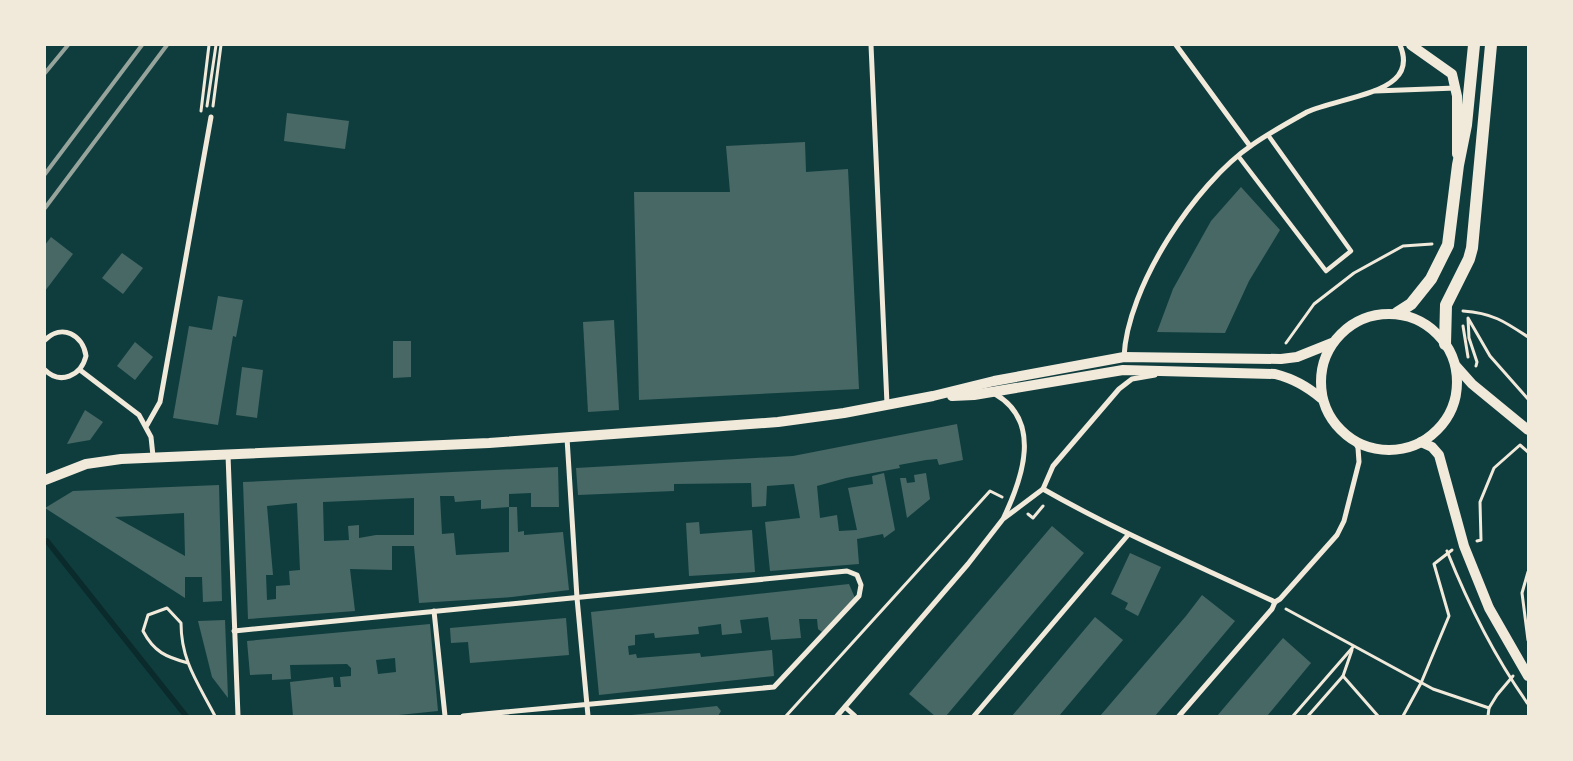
<svg xmlns="http://www.w3.org/2000/svg" width="1573" height="761" font-family="Lato,sans-serif">
  <rect width="100%" height="100%" fill="#0f3d3e"/>
  <g fill="none" stroke-linecap="round" stroke-linejoin="round">
    <polyline stroke="#0a2a2b" stroke-width="5.5" points="47,541 186,716"/>
  </g>
  <g fill="#486865" fill-rule="evenodd">
    <polygon points="287,113 349,121 345,149 284,141"/>
    <polygon points="805,142 806,172 848,169 859,389 639,400 634,192 730,192 726,146"/>
    <polygon points="1241,187 1280,230 1249,281 1225,333 1157,332 1173,289 1211,221"/>
    <polygon points="51,237 73,254 45,291 45,245"/>
    <polygon points="122,253 143,268 123,294 102,278"/>
    <polygon points="218,296 243,300 236,337 233,336 218,425 173,418 189,326 212,330"/>
    <polygon points="614,320 619,410 588,412 583,322"/>
    <polygon points="393,341 411,341 411,377 393,378"/>
    <polygon points="135,342 153,357 135,380 117,366"/>
    <polygon points="242,367 263,370 257,418 236,415"/>
    <polygon points="85,410 103,422 90,440 67,444"/>
    <polygon points="957,424 963,460 939,465 937,459 926,460 899,465 900,468 846,478 817,486 820,518 837,515 839,531 857,530 848,488 873,484 872,476 884,473 895,530 884,538 883,534 857,539 859,564 770,571 765,522 800,518 794,484 767,486 766,506 752,507 751,483 674,484 674,491 578,495 576,468 793,456"/>
    <path d="M 558,467 L 559,507 L 531,507 L 531,493 L 509,494 L 509,507 L 481,509 L 481,500 L 455,502 L 454,496 L 440,496 L 442,534 L 454,533 L 456,555 L 509,552 L 509,507 L 517,507 L 518,532 L 524,531 L 524,535 L 563,532 L 569,590 L 512,597 L 419,603 L 414,546 L 392,546 L 392,570 L 350,569 L 355,611 L 248,619 L 243,482 ZM 414,498 L 414,535 L 376,535 L 359,538 L 359,525 L 348,526 L 349,540 L 324,541 L 323,502 ZM 297,503 L 300,570 L 289,571 L 290,585 L 276,586 L 276,599 L 267,600 L 266,575 L 273,575 L 267,506 Z"/>
    <polygon points="926,473 930,499 907,518 900,478 906,478 907,483 915,482 914,475"/>
    <path d="M 219,485 L 222,601 L 203,602 L 202,577 L 185,577 L 185,598 L 45,508 L 73,491 ZM 184,513 L 185,556 L 115,517 Z"/>
    <polygon points="699,522 700,534 752,530 755,572 689,576 686,523"/>
    <polygon points="1052,526 1084,553 946,716 935,716 909,694"/>
    <polygon points="1130,553 1161,567 1138,616 1125,609 1128,603 1111,594"/>
    <polygon points="849,584 855,598 822,632 818,629 817,619 799,619 801,638 771,640 768,617 740,620 742,633 722,635 721,624 698,627 699,634 655,638 654,633 635,635 635,645 628,646 629,655 636,654 637,658 700,653 701,657 772,650 774,676 599,695 591,612"/>
    <polygon points="1202,595 1235,621 1155,716 1100,716 1186,616"/>
    <polygon points="1095,617 1123,640 1059,716 1012,716"/>
    <polygon points="566,618 569,655 470,663 468,642 451,643 450,628"/>
    <polygon points="225,620 228,698 212,677 198,621"/>
    <path d="M 430,624 L 438,711 L 389,716 L 293,716 L 290,682 L 333,677 L 334,687 L 341,687 L 340,677 L 351,676 L 351,668 L 347,664 L 290,665 L 291,679 L 272,680 L 272,674 L 250,675 L 247,641 ZM 395,658 L 396,672 L 378,674 L 376,660 Z"/>
    <polygon points="1283,638 1311,663 1267,716 1217,716"/>
    <polygon points="717,706 721,711 718,716 622,716"/>
  </g>
  <g fill="none" stroke-linecap="round" stroke-linejoin="round">
    <g stroke="#f1e9da" stroke-width="3">
      <polyline points="207,106 216,45"/>
      <polyline points="213,106 221,45"/>
      <polyline points="201,111 209,45"/>
      <path d="M 1463,311 C 1492,313 1504,321 1528,337"/>
      <polyline points="1463,326 1468,357"/>
      <polyline points="1286,343 1314,304 1354,273 1403,246 1432,244"/>
      <polyline points="1476,366 1477,362 1469,338 1468,318 1490,356 1528,399"/>
      <polyline points="1028,514 1033,518 1043,506"/>
      <polyline points="1477,541 1481,540 1480,502 1494,468 1520,445 1528,452"/>
      <path d="M 1447,551 C 1469,606 1494,656 1528,704"/>
      <polyline points="1528,572 1522,593 1528,640"/>
      <polyline points="1286,609 1433,689 1489,708 1497,695 1513,676"/>
      <path d="M 188,663 C 166,657 154,652 143,631 L 148,615 L 167,608 L 181,623 C 181,661 198,683 215,716"/>
      <polyline points="1343,676 1352,650"/>
      <polyline points="786,716 990,491 1002,497"/>
      <polyline points="1293,716 1353,647"/>
      <polyline points="1308,716 1343,676 1378,716"/>
      <polyline points="1403,716 1421,683 1449,616 1434,564 1452,550"/>
      <polyline points="1488,716 1489,708"/>
    </g>
    <polyline stroke="#f1e9da" stroke-width="4.5" points="1239,157 1326,271 1351,251 1268,135"/>
    <g stroke="#f1e9da" stroke-width="5">
      <polyline points="871,45 887,404"/>
      <polyline points="1176,45 1250,146"/>
      <polyline points="1375,91 1456,88"/>
      <path d="M 45,340 C 62,323 83,335 86,356 C 81,376 60,385 45,370"/>
      <path d="M 1124,357 C 1127,287 1195,184 1252,145 C 1269,133 1289,122 1307,112 C 1331,101 1377,96 1395,79 C 1406,69 1405,57 1400,45"/>
      <polyline points="80,370 139,415 151,437 153,456"/>
      <path d="M 995,394 C 1042,421 1023,477 1004,517"/>
      <polyline points="147,425 160,402 211,117"/>
      <polyline points="567,438 577,598 588,716"/>
      <polyline points="228,455 238,716"/>
      <path d="M 1043,489 C 1118,532 1197,565 1275,602"/>
      <polyline points="1275,602 1280,599 1337,535 1344,521 1359,462 1358,448 1354,440"/>
      <polyline points="434,611 445,716"/>
      <polyline points="234,631 847,571 857,575 861,585 859,596 774,687 463,716"/>
      <polyline points="845,707 855,716"/>
      <polyline points="837,716 968,564 1003,519 1043,489 1053,466 1119,389 1132,379 1155,375"/>
      <polyline points="974,716 1128,535"/>
      <polyline points="1179,716 1272,609 1275,602"/>
    </g>
    <g stroke="#f1e9da" stroke-width="10">
      <polyline points="1411,45 1452,74 1457,96 1457,154"/>
      <circle cx="1389" cy="382" r="68"/>
      <polyline points="1456,366 1472,384 1528,430"/>
      <path d="M 952,396 L 974,395 L 1123,370 L 1275,374 C 1294,379 1306,386 1321,398"/>
      <polyline points="1421,442 1432,447 1439,455 1464,546 1489,608 1528,676"/>
      <polyline points="45,480 86,464 121,459 489,443 778,422 844,413 933,396 994,381 1124,357 1281,359 1297,357 1332,343"/>
    </g>
    <g stroke="#f1e9da" stroke-width="12">
      <polyline points="1397,313 1411,304 1431,279 1448,245 1458,165 1466,125 1474,45"/>
      <polyline points="1445,344 1446,305 1469,259 1472,248 1491,45"/>
    </g>
    <g stroke="#97a49c" stroke-width="4">
      <polyline points="45,73 68,45"/>
      <polyline points="45,174 142,45"/>
      <polyline points="45,208 167,45"/>
    </g>
  </g>
  <rect width="1573" height="761" fill="none" stroke="#f1e9da" stroke-width="92"/>
</svg>
